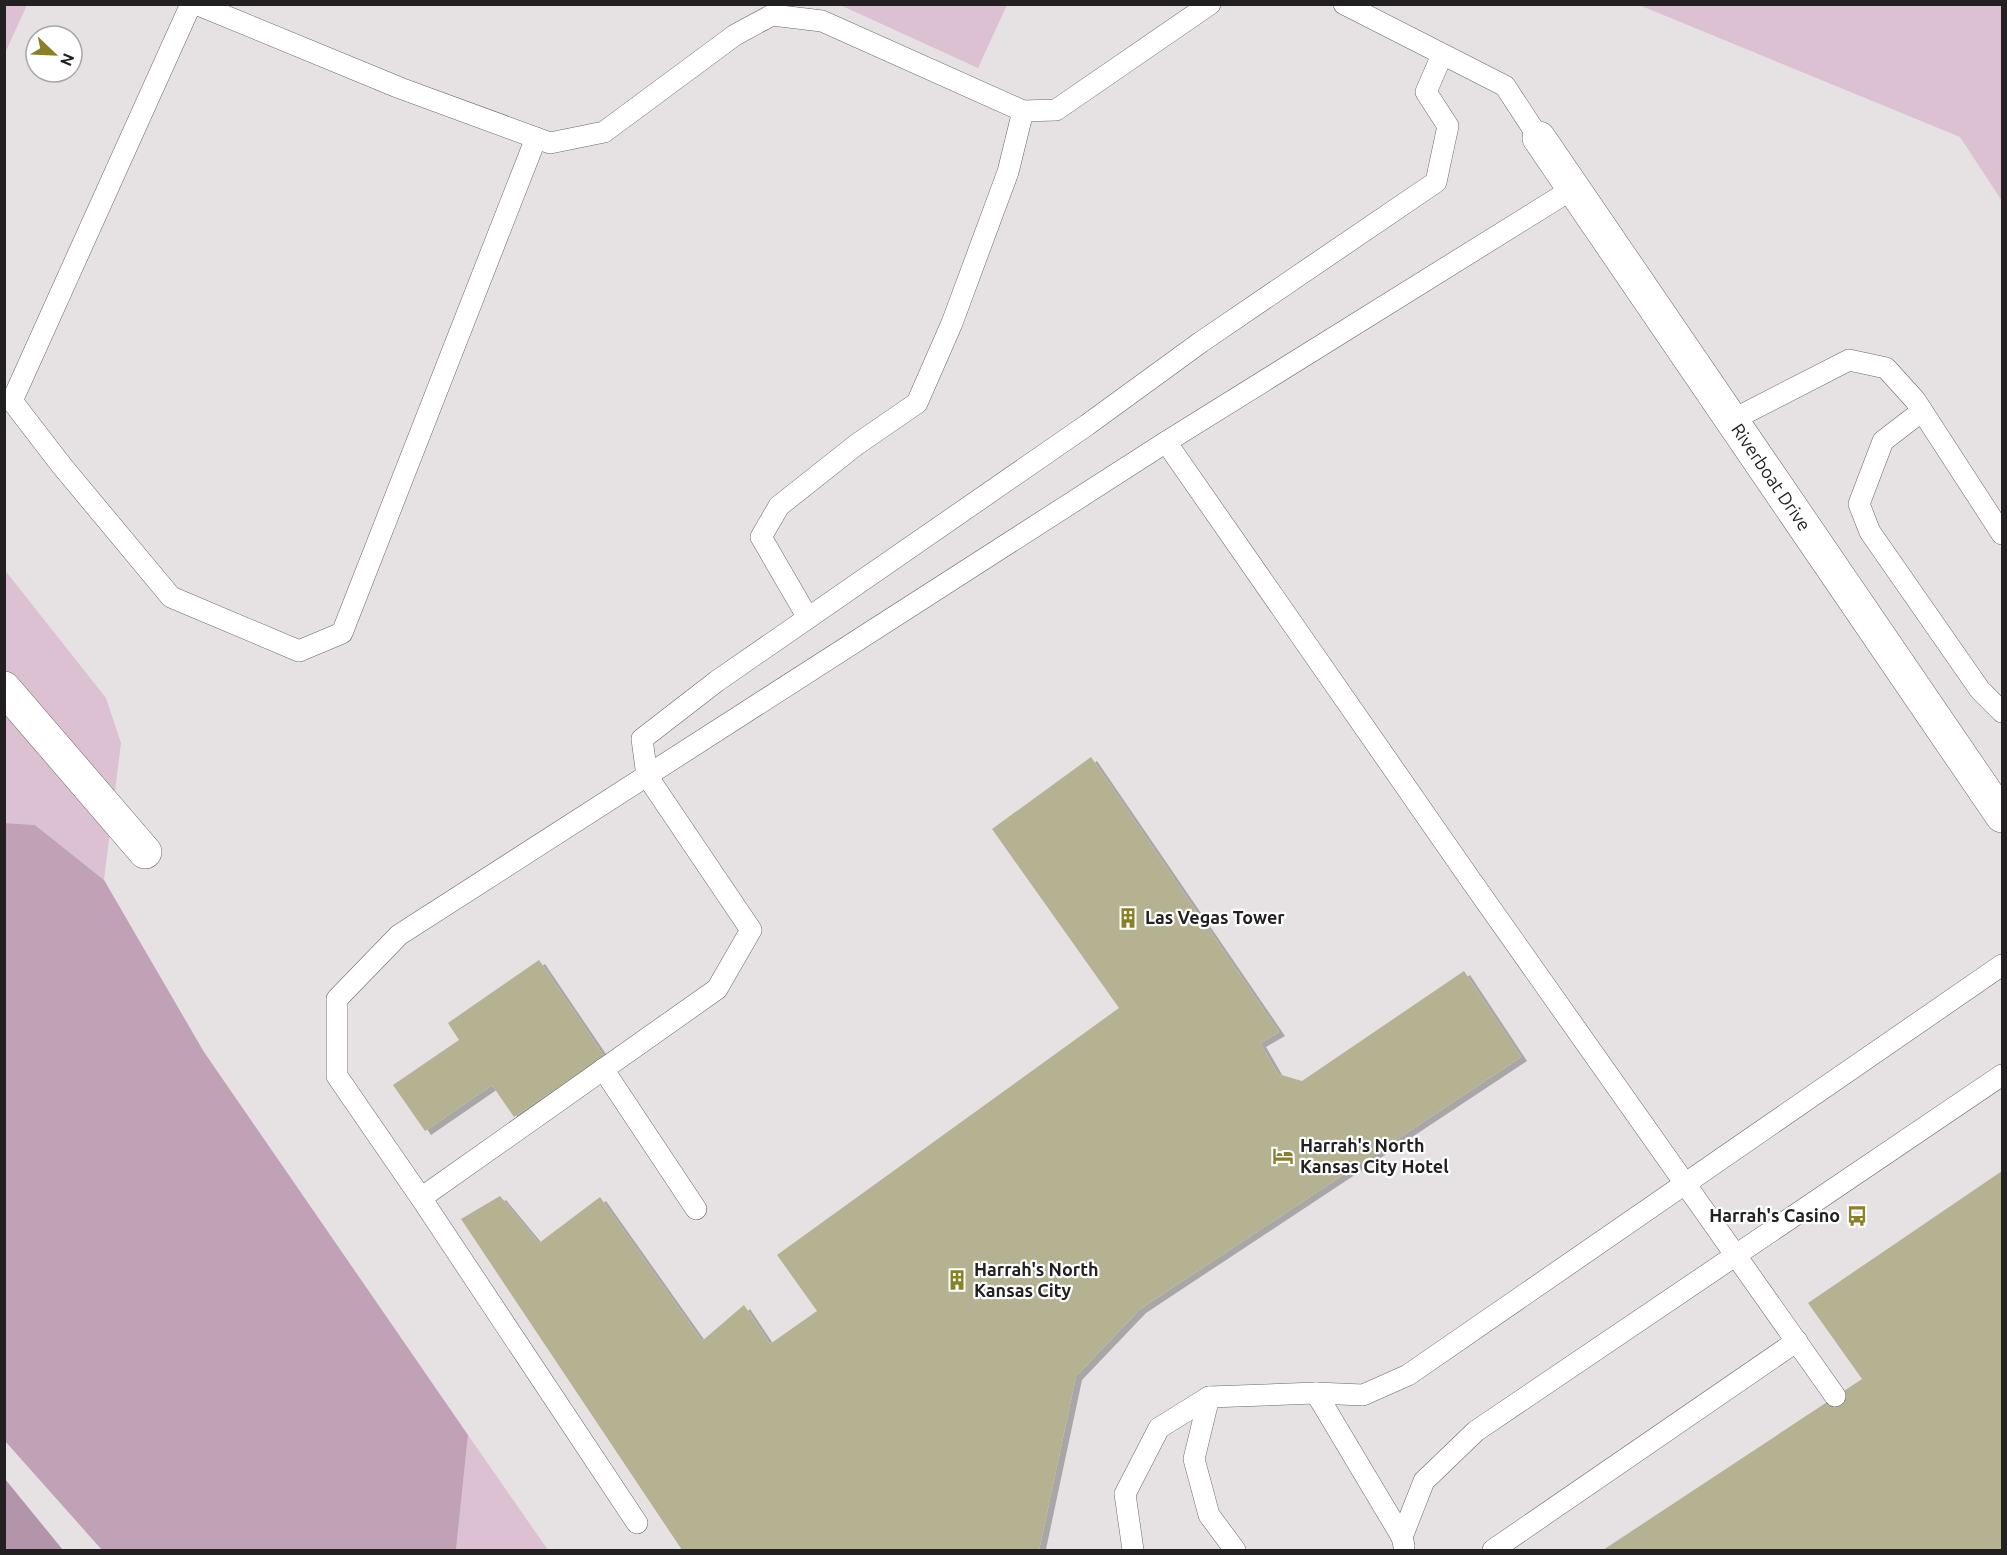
<svg xmlns="http://www.w3.org/2000/svg" width="2007" height="1555" font-family="Ubuntu,sans-serif">
  <defs>
    <filter id="shadow"><feDropShadow dx="6" dy="4" stdDeviation="0" flood-color="#0004"/></filter>
  </defs>
  <rect width="100%" height="100%" fill="#e6e2e4"/>
  <g fill="#dbc1d2">
    <polygon points="5,4 27,5 5,53 4,5"/>
    <polygon points="840,5 1007,5 978,68"/>
    <polygon points="1639,5 2002,5 2002,201 1960,137"/>
    <polygon points="4,569 106,698 121,743 104,880 35,825 5,823"/>
    <polygon points="468,1435 548,1550 456,1550"/>
  </g>
  <polygon fill="#c0a1b5" points="5,823 35,825 104,880 204,1052 468,1435 456,1550 102,1550 5,1441"/>
  <polygon fill="#b395a9" points="4,1479 5,1479 63,1550 5,1550"/>
  <g fill="#b5b291" filter="url(#shadow)">
    <polygon points="1091,757 1279,1032 1260,1043 1278,1074 1302,1081 1464,971 1521,1057 1140,1309 1076,1376 1039,1550 682,1550 461,1219 500,1196 539,1243 600,1197 702,1341 744,1305 770,1344 817,1311 777,1255 1119,1008 992,829"/>
    <polygon points="539,960 604,1056 514,1117 492,1085 425,1131 393,1085 459,1040 448,1023"/>
    <polygon points="2002,1171 2002,1550 1603,1550 1862,1379 1808,1303"/>
  </g>
  <g fill="none" stroke-linecap="round" stroke-linejoin="round">
    <g stroke="#6b676a" stroke-width="22">
      <g id="service">
        <polyline points="191,4 12,401 62,466 171,597 299,651 342,633 536,138"/>
        <polyline points="196,4 400,88 550,143 604,132 735,35 772,15 822,21 1023,111 1056,110 1210,4"/>
        <polyline points="1344,4 1505,86 1539,138"/>
        <polyline points="1442,55 1426,92 1448,126 1436,182 1201,342 1087,425 717,681 642,739 647,776 751,930 717,989 421,1198 337,1076 337,999 399,935 1166,442 1574,188"/>
        <polyline points="1922,411 1883,441 1859,504 1870,532 1980,690 2002,712"/>
        <polyline points="1732,420 1849,360 1886,368 1915,400 2002,534"/>
        <polyline points="1166,442 1470,879 1835,1396"/>
        <polyline points="808,618 761,537 779,506 856,445 917,403 952,323 1008,172 1023,111"/>
        <polyline points="603,1069 696,1209"/>
        <polyline points="421,1198 637,1523"/>
        <polyline points="1316,1393 1402,1537 1404,1546"/>
        <polyline points="1209,1397 1194,1459 1209,1515 1235,1550"/>
        <polyline points="1402,1537 1424,1481 1476,1431 2002,1075"/>
        <polyline points="1133,1550 1125,1494 1159,1428 1209,1397 1316,1393 1363,1395 1408,1375 2002,965"/>
        <polyline points="1493,1550 1797,1341"/>
      </g>
    </g>
    <g stroke="#6b676a" stroke-width="34">
      <g id="minor">
        <path id="s1" d="M 1539,138 L 2002,816"/>
        <polyline points="4,688 145,852"/>
      </g>
    </g>
    <use href="#service" stroke="#fff" stroke-width="21"/>
    <use href="#minor" stroke="#fff" stroke-width="33"/>
  </g>
  <defs>
    <g id="building-bare" transform="scale(1.62)"><path d="M-4-6H4V6H1V3H-1V6H-4ZM-2.5-4.3h1.7v1.8h-1.7ZM.8-4.3h1.7v1.8H.8ZM-2.5-1h1.7V.8h-1.7ZM.8-1h1.7V.8H.8Z" fill="#898028" stroke="#fff" stroke-width="2.5" paint-order="stroke"/></g>
    <g id="hotel-bare" transform="scale(1.62)"><path d="M-6-4.5h1.5V1H6V5H4.5V3h-9V5H-6ZM-4 0a1.8 1.8 0 1 1 3.6 0ZM.5 0V-2.5h3Q6-2.5 6 0Z" fill="#898028" stroke="#fff" stroke-width="2.5" paint-order="stroke"/></g>
    <g id="bus-bare" transform="scale(1.62)"><path d="M-5-6H5V4H4V6H2V4H-2V6H-4V4H-5ZM-3.5-4V0h7V-4ZM-3.5 1.2v1.5H-2V1.2ZM2 1.2v1.5H3.5V1.2Z" fill="#898028" stroke="#fff" stroke-width="2.5" paint-order="stroke"/></g>
  </defs>
  <g fill-rule="evenodd">
    <use href="#building-bare" x="1128" y="918"/>
    <use href="#hotel-bare" x="1283" y="1156"/>
    <use href="#bus-bare" x="1857" y="1216"/>
    <use href="#building-bare" x="957" y="1280"/>
  </g>
  <g text-anchor="middle" stroke-width="4.5" stroke-linejoin="round" paint-order="stroke">
    <g font-size="18" fill="#222021" stroke="#fff">
      <text dy="6" stroke="none"><textPath href="#s1" startOffset="411">Riverboat Drive</textPath></text>
    </g>
    <g font-size="18" font-weight="bold" fill="#222021" stroke="#fff" text-anchor="start">
      <text x="1145" y="924">Las Vegas Tower</text>
      <text x="1300" y="1152">Harrah's North<tspan x="1300" dy="21">Kansas City Hotel</tspan></text>
      <text x="1840" y="1222" text-anchor="end">Harrah's Casino</text>
      <text x="974" y="1276">Harrah's North<tspan x="974" dy="21">Kansas City</tspan></text>
    </g>
  </g>
  <rect width="2007" height="1555" fill="none" stroke="#222021" stroke-width="12"/>
  <g transform="translate(54 54) rotate(113)"><circle r="28" fill="#ffffff" stroke="#a7a6a6" stroke-width="1.5"/>
  <path d="M0-4.5L10 22L0 15L-10 22Z" fill="#898028"/>
  <text y="-9" font-size="16" font-weight="bold" text-anchor="middle" fill="#222021">N</text>
  </g>
</svg>
